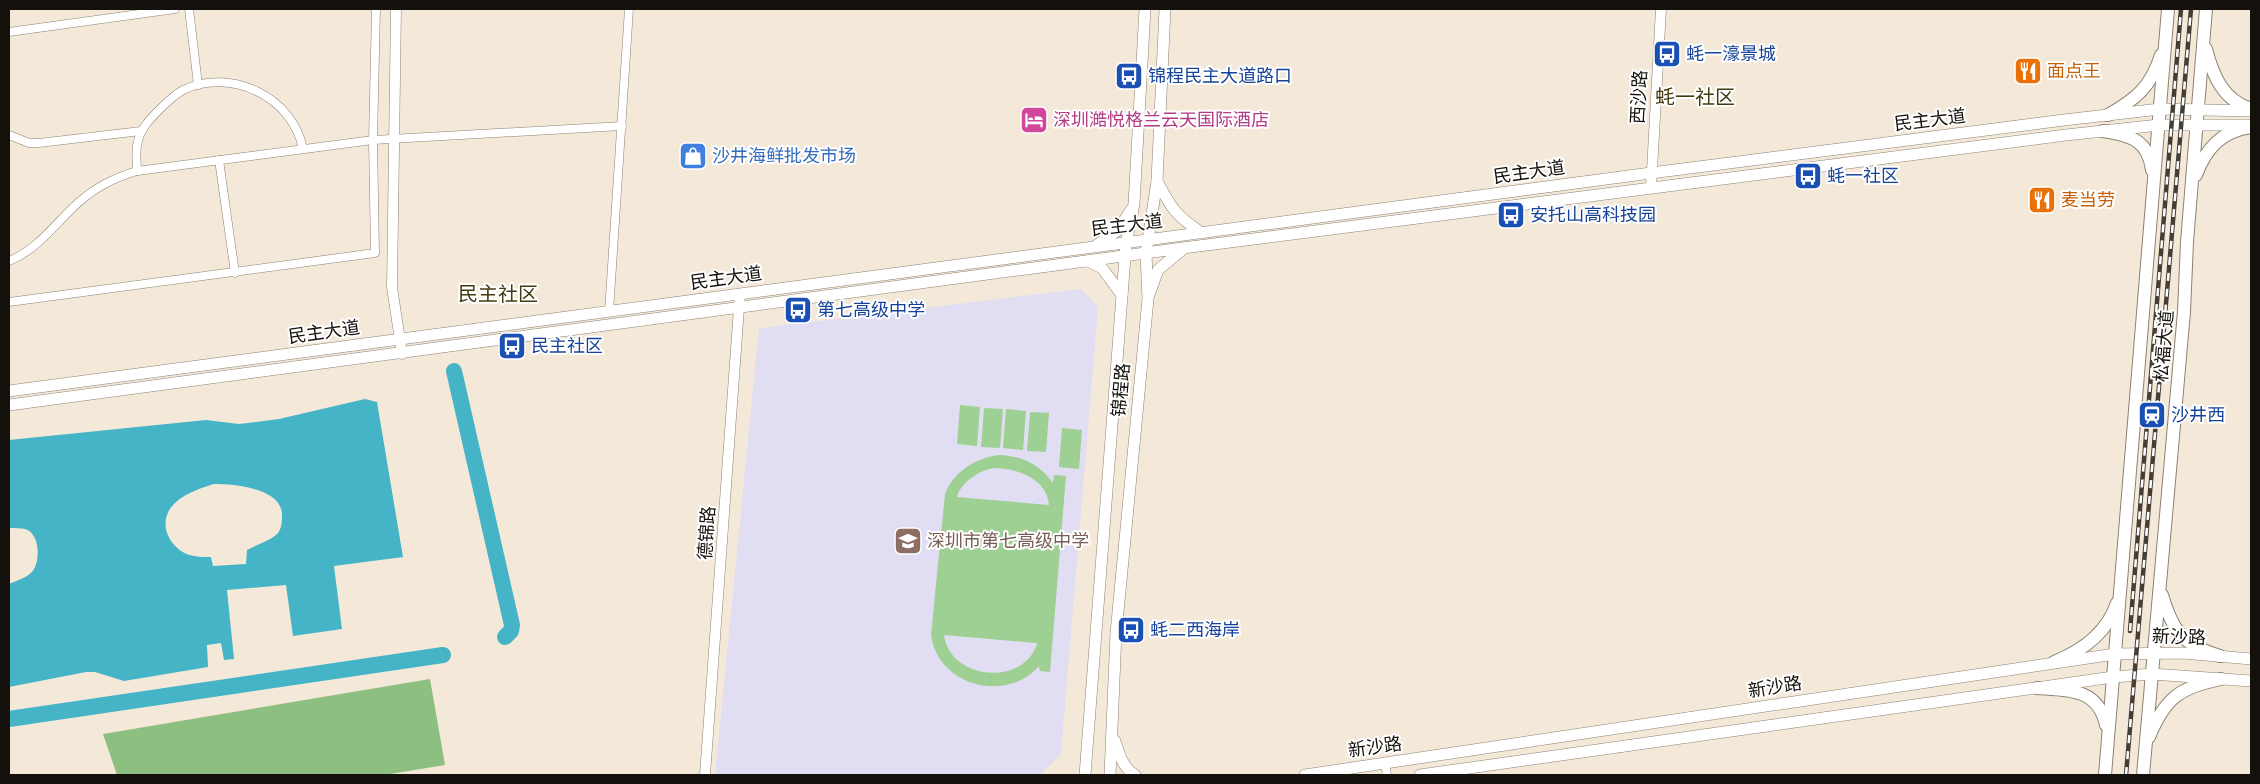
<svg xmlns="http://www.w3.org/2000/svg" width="2260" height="784" font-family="Spectral,'Noto Sans SC',serif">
  <rect width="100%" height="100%" fill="#f4e9d9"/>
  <polygon fill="#e1ddf3" points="1081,289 1098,307 1061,754 1040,775 715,775 759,328"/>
  <g fill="#9fd093" fill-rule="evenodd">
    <polygon points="960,405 980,407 977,446 957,444"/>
    <polygon points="984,408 1003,409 1000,448 981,447"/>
    <polygon points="1006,409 1026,411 1023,450 1003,448"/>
    <polygon points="1030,412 1049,413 1046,452 1027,451"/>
    <polygon points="1062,428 1082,430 1079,469 1059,467"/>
    <path d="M 999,455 C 1022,456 1039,464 1053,483 L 1054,475 L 1066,476 L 1050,672 L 1040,671 L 1039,666 C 1006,704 938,686 931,635 L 945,494 C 954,471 976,458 999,455 ZM 993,468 C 1016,468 1047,478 1049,505 L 957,497 C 961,482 979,471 993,468 ZM 944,635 L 1036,643 L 1037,644 C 1023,687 950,680 944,635 Z"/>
  </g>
  <polygon fill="#8dbf80" points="430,679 445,765 384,775 117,775 103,734"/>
  <path fill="#45b4c7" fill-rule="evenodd" d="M 365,399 L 377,402 L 403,557 L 334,566 L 342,629 L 293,636 L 286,585 L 227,590 L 234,659 L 224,660 L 221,643 L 207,645 L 208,667 L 124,681 L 95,672 L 86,672 L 9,687 L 9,584 C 18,580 31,577 35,567 C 40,556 39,533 25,529 C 20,528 14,528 9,528 L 9,440 L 206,420 L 239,424 L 279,419 ZM 214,484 C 234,484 281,488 282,514 C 282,520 282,528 278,533 C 272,540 256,545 247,550 L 246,564 L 213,566 L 211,557 C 201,557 190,557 181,551 C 164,539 159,517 176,502 C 186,493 201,488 214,484 Z"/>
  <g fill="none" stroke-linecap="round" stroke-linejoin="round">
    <g stroke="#45b4c7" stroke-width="16">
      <polyline points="454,371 512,625 511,631 505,637"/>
      <polyline points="9,719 443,655"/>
    </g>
    <g stroke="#8c8273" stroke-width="9">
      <g id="minor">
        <polyline points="189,9 198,85"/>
        <polyline points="9,32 175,9"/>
        <polyline points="9,135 29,143 39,143 141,131"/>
        <polyline points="219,160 235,273"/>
        <path d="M 137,171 C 137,161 135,151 138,141 C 141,128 151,118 159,110 C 166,103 174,95 183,90 C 231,67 293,97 303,149"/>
        <path d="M 9,261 C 39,249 56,222 79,202 C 96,187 116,177 137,171 L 373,140 L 622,126"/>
        <polyline points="9,302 375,253 373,140 376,9"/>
        <polyline points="609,312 629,9"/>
        <polyline points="1385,764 1387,775"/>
      </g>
    </g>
    <g stroke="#8c8273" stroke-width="11">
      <g id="tertiary">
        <polyline points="396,9 392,287 402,354"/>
        <polyline points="1651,188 1661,9"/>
        <polyline points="705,775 740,294"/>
      </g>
    </g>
    <g stroke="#8c8273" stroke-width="12">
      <g id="secondary">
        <path d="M 1157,181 C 1171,208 1176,216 1202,233"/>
        <polyline points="1097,245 1118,230 1131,210"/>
        <polyline points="1088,261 1102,268 1122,295"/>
        <polyline points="1149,295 1158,270 1183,249"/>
        <polyline points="9,391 1651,173 2064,120 2160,109 2251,111"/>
        <polyline points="9,405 1183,248 2066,135 2159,125 2249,125"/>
        <path d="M 1115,741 C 1119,754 1123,768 1135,775"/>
        <polyline points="1085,775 1126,244 1134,204 1145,9"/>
        <polyline points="1110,775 1116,633 1148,299 1146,253 1157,181 1165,9"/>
        <polyline points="1305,775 2115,654 2183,653 2251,659"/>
        <polyline points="1420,775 2113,677 2152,674 2251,681"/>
      </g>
    </g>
    <g stroke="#8c8273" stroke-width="14">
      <g id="primary">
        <path d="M 2206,49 C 2213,76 2223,100 2251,109"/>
        <path d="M 2108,115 C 2136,99 2151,87 2161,55"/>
        <path d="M 2103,131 C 2129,135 2148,139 2152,170"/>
        <path d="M 2196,175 C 2206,148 2222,131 2251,127"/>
        <path d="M 2162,595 C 2173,632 2183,645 2220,656"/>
        <path d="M 2054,662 C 2082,651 2107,633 2117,603"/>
        <path d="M 2037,688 C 2068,690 2098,688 2106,725"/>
        <path d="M 2149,737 C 2165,698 2180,687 2221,679"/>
        <polyline points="2105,775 2168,9"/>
        <polyline points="2143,775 2184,312 2187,242 2206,9"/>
      </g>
    </g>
    <use href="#minor" stroke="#fff" stroke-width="8"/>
    <use href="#tertiary" stroke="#fff" stroke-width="10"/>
    <use href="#secondary" stroke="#fff" stroke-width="11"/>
    <use href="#primary" stroke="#fff" stroke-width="12"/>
    <g stroke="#443e37" stroke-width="4.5">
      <g id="rail">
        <polyline points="2130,631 2181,9"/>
        <polyline points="2126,775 2191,9"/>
      </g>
    </g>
    <use href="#rail" stroke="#fff" stroke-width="2.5" stroke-dasharray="8" stroke-linecap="butt"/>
  </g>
  <defs>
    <g id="bus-square" transform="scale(1.4375)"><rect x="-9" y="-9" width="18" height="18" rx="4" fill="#1a4fb4" stroke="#fff"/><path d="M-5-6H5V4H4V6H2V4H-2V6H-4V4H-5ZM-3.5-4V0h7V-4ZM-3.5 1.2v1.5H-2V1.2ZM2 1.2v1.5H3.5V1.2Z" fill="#fff"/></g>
    <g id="restaurant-square" transform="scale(1.4375)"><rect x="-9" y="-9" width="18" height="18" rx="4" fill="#e8710a" stroke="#fff"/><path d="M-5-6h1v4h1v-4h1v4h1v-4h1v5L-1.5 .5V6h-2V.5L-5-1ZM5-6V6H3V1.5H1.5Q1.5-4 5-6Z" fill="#fff"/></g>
    <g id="hotel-square" transform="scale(1.4375)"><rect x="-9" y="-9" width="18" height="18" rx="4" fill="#d1479c" stroke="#fff"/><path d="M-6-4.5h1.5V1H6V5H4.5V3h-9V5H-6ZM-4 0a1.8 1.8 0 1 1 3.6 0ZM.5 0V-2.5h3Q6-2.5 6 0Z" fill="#fff"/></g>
    <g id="shop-square" transform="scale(1.4375)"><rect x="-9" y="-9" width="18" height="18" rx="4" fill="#3f7fe0" stroke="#fff"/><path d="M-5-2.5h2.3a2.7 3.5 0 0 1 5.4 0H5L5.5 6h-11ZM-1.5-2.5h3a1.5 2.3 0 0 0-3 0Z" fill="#fff"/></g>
    <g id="station-square" transform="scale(1.4375)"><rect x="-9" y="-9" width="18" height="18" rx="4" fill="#1a4fb4" stroke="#fff"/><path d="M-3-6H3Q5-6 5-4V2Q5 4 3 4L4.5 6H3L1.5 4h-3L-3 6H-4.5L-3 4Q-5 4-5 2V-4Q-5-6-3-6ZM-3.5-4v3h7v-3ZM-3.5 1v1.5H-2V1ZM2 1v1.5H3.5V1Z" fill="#fff"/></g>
    <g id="school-square" transform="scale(1.4375)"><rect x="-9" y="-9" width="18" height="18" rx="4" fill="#8d6e63" stroke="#fff"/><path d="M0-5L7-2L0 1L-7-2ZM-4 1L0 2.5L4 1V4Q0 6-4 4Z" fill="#fff"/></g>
  </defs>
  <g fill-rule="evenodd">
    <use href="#bus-square" x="1667" y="54"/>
    <use href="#restaurant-square" x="2028" y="71"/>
    <use href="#bus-square" x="1129" y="76"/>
    <use href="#hotel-square" x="1034" y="120"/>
    <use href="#shop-square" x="693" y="156"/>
    <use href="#bus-square" x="1808" y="176"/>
    <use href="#restaurant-square" x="2042" y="200"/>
    <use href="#bus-square" x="1511" y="215"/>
    <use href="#bus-square" x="798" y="310"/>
    <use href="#bus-square" x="512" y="346"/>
    <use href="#station-square" x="2152" y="415"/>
    <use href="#school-square" x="908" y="541"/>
    <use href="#bus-square" x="1131" y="630"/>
  </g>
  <g text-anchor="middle" stroke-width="4" stroke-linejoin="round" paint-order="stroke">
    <g font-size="18" fill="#164399" stroke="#fff" text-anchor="start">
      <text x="1686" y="60">蚝一濠景城</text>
      <text x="1148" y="82">锦程民主大道路口</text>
      <text x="1827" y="182">蚝一社区</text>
      <text x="1530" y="221">安托山高科技园</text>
      <text x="817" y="316">第七高级中学</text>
      <text x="531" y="352">民主社区</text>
      <text x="2171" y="421">沙井西</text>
      <text x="1150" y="636">蚝二西海岸</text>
    </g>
    <g font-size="18" fill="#c56008" stroke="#fff" text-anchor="start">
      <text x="2047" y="77">面点王</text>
      <text x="2061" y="206">麦当劳</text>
    </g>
    <g font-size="18" fill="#14100b" stroke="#fff">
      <text transform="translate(1639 97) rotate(-87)" y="6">西沙路</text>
      <text transform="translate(1930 120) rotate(-7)" y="6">民主大道</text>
      <text transform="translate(1529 172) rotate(-8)" y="6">民主大道</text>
      <text transform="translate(1127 225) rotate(-7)" y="6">民主大道</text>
      <text transform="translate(726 278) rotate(-8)" y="6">民主大道</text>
      <text transform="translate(324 332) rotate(-8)" y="6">民主大道</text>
      <text transform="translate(2164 346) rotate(-85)" y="6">松福大道</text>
      <text transform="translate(1121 390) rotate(-85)" y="6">锦程路</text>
      <text transform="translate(707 533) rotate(-86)" y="6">德锦路</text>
      <text transform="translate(2179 637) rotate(2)" y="6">新沙路</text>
      <text transform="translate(1775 687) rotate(-9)" y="6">新沙路</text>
      <text transform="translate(1375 747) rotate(-8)" y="6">新沙路</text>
    </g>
    <g font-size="18" fill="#b23c85" stroke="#fff" text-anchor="start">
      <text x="1053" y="126">深圳澔悦格兰云天国际酒店</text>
    </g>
    <g font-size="18" fill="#366cbe" stroke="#fff" text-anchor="start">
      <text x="712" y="162">沙井海鲜批发市场</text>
    </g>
    <g font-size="18" fill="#785e54" stroke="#fff" text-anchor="start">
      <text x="927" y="547">深圳市第七高级中学</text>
    </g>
    <g font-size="20" fill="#443a10" stroke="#fff">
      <text x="1695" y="104">蚝一社区</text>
      <text x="498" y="301">民主社区</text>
    </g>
  </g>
  <rect width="2260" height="784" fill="none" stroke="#14100b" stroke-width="20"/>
</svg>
